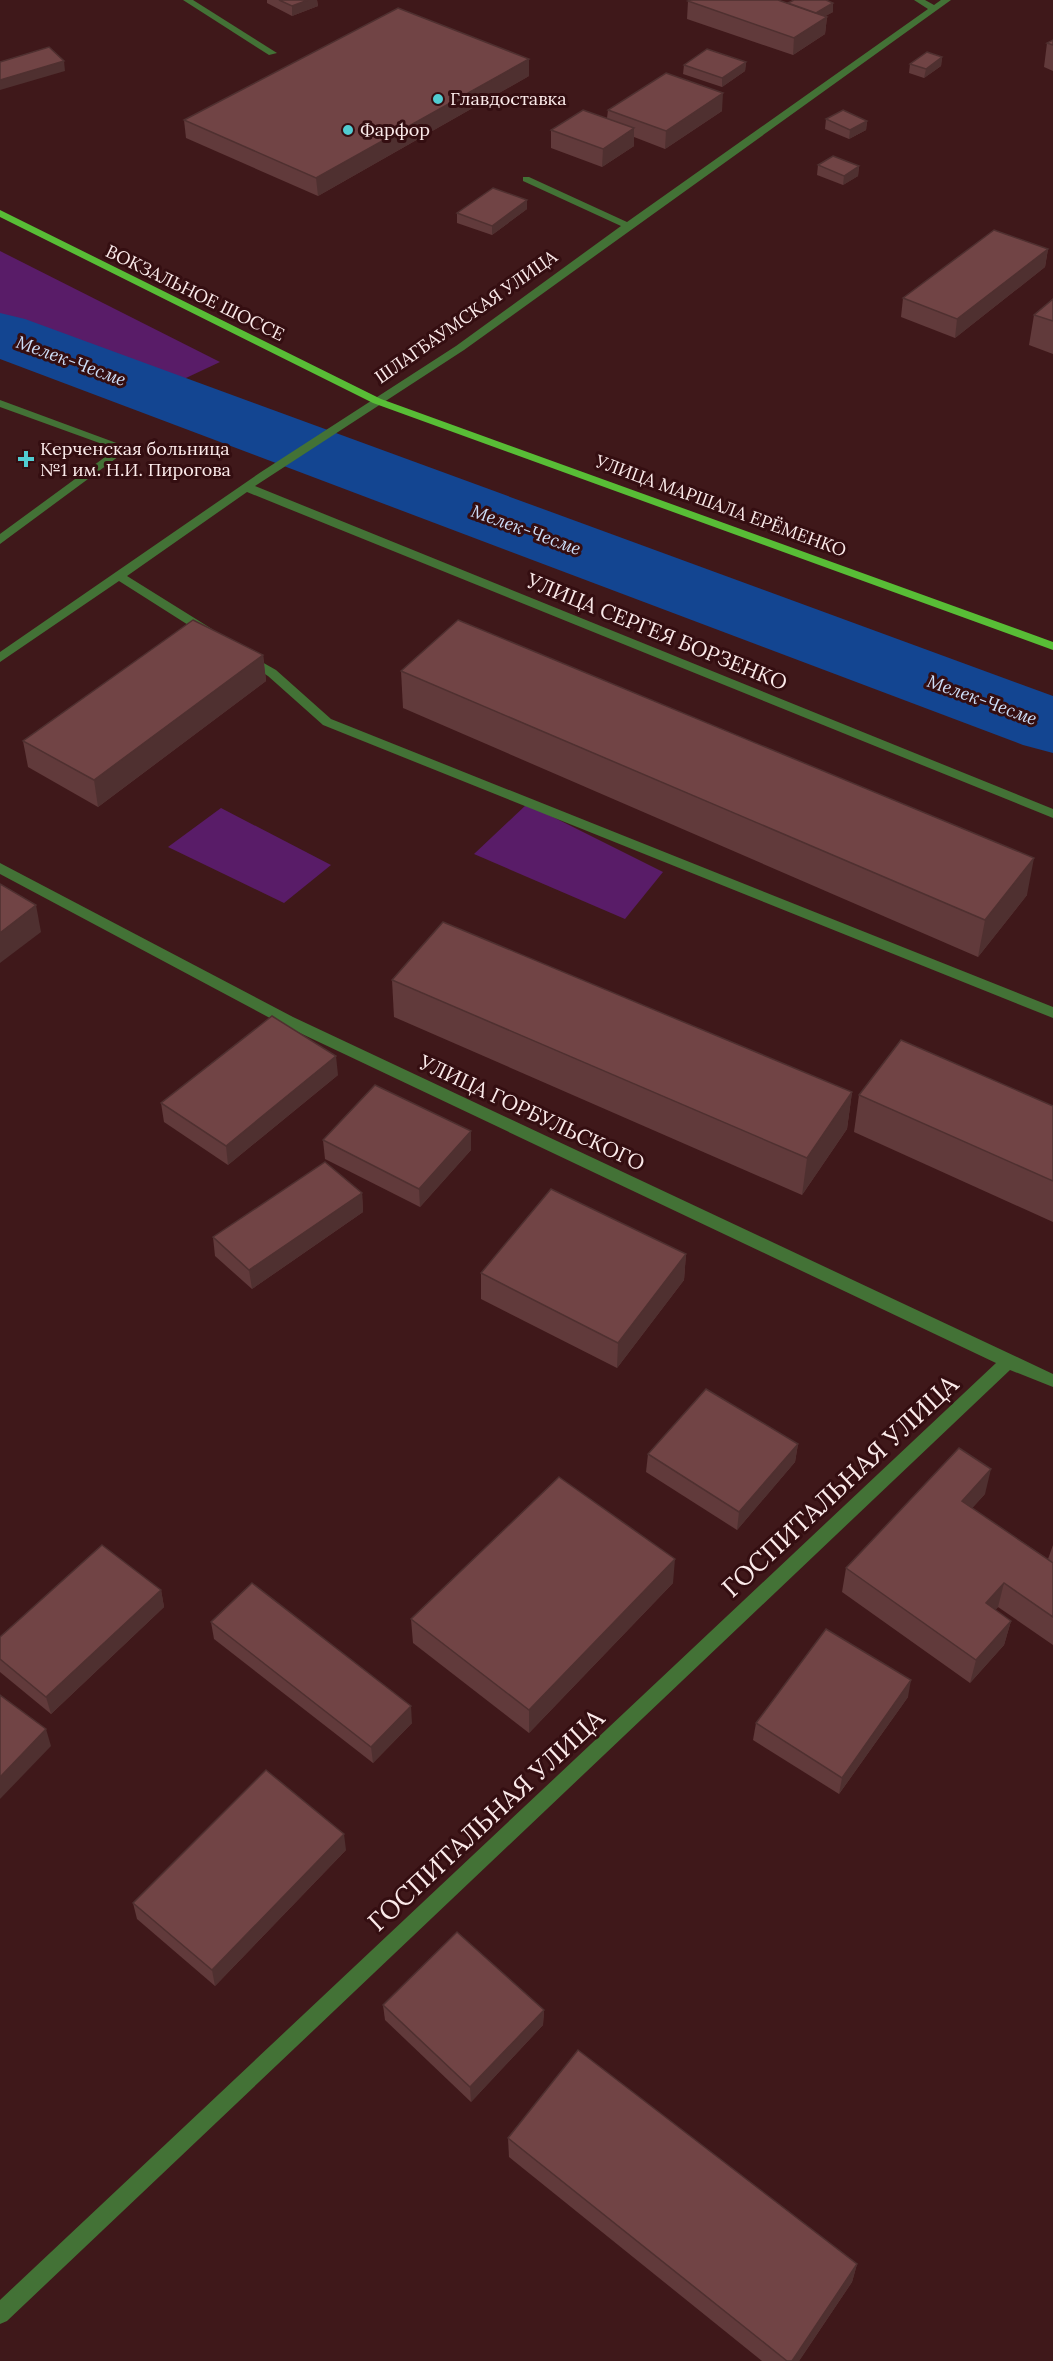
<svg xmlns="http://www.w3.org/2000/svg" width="1053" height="2361" font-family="Lora,serif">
  <rect width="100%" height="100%" fill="#3f181a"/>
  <g fill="#591c68">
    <polygon points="0,251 220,362 171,385 0,321"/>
    <polygon points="527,804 663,872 625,919 474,854"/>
    <polygon points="221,808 331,865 284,903 168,847"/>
  </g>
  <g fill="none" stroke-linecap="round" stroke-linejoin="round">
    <polygon fill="#134591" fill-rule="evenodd" points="0,313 25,319 1053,696 1053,753 1023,745 0,359"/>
    <g fill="#437236" fill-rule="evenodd">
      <polygon points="183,0 193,0 277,53 269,55"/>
      <polygon points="914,0 925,0 934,5 941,0 951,0 464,350 255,486 1053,809 1053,818 247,492 127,576 212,629 212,635 204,635 119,581 0,662 0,652 261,472 456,346 621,226 523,181 523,177 529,177 627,222 928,9"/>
      <polygon points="0,400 130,448 0,544 0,534 116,449 0,407"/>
      <polygon points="248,654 276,670 331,719 1053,1007 1053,1018 323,725 268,676 244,661 242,658"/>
      <polygon points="0,863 293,1017 1053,1374 1053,1387 1010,1370 7,2321 0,2324 0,2300 996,1363 283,1025 0,874"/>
    </g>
    <polygon fill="#58bd36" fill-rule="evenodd" points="0,210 381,399 1053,642 1053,650 373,403 0,217"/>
  </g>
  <g fill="#613a3b">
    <polygon points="267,0 317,0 318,6 292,16 267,3"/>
    <polygon points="688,1 788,3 833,12 825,16 827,17 825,34 793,55 687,19"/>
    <polygon points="1053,40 1053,71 1044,67 1047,43"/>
    <polygon points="942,57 941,66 924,78 909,73 910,64"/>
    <polygon points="746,62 745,71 722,87 683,74 684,65"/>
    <polygon points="529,76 318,196 186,138 184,120"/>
    <polygon points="608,110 722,111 665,149 634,137 634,146 602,167 551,148 551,130 607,118"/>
    <polygon points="826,119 867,121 866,130 849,139 825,129"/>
    <polygon points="818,165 859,166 858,176 843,185 817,175"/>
    <polygon points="527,209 492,235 457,223 457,213"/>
    <polygon points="1048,249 1045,267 955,338 901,317 903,298"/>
    <polygon points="1053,299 1053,354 1029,345 1034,315"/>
    <polygon points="263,655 266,681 98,807 28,767 23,741"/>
    <polygon points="401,671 1027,895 978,957 403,708"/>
    <polygon points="392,980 852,1092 847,1129 802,1195 394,1017"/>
    <polygon points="338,1075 228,1165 164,1122 161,1103"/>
    <polygon points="859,1095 1053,1106 1053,1222 854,1132"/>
    <polygon points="471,1131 471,1150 420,1207 325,1159 323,1140"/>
    <polygon points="362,1193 363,1212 252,1289 215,1256 213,1237"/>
    <polygon points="686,1254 684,1280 617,1368 481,1299 481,1273"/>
    <polygon points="798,1444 795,1462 737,1530 646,1472 648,1454"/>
    <polygon points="985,1494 972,1508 1048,1559 1053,1545 1053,1645 998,1607 995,1610 1011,1621 1004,1645 970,1683 842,1592 846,1568"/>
    <polygon points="673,1583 529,1733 413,1643 411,1619"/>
    <polygon points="161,1590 164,1607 51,1714 0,1672 0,1637"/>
    <polygon points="211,1622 412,1723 373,1763 214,1639"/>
    <polygon points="908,1697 839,1794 753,1740 756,1723"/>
    <polygon points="346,1850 215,1986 137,1919 133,1903"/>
    <polygon points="383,2005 544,2010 543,2025 471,2102 385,2020"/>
    <polygon points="508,2138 857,2264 852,2282 799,2361 762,2361 509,2157"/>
  </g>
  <g fill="#4f3030">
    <polygon points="308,0 317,0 318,6 292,16 292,6"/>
    <polygon points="833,3 833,12 806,27 807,18"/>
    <polygon points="827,17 825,34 793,55 794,38"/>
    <polygon points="942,57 941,66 924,78 926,69"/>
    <polygon points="529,59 529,76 318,196 316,178"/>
    <polygon points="64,61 65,71 0,90 0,80"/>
    <polygon points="746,62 745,71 722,87 722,78"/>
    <polygon points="723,93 722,111 665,149 666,131"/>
    <polygon points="867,121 866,130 849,139 850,130"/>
    <polygon points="634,128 634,146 602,167 603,149"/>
    <polygon points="859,166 858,176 843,185 844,176"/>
    <polygon points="527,200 527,209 492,235 492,226"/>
    <polygon points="1048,249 1045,267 955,338 957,319"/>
    <polygon points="263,655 266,681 98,807 94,780"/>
    <polygon points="1034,858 1027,895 978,957 985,920"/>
    <polygon points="36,905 41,932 0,963 0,933"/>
    <polygon points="336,1056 338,1075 228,1165 226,1146"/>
    <polygon points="852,1092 847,1129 802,1195 807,1158"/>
    <polygon points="471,1131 471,1150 420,1207 419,1189"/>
    <polygon points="362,1193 363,1212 252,1289 249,1270"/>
    <polygon points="686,1254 684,1280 617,1368 618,1343"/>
    <polygon points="798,1444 795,1462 737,1530 739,1512"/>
    <polygon points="991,1469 985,1494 956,1526 962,1501"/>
    <polygon points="675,1559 673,1583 529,1733 529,1710"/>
    <polygon points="1004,1583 998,1607 979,1627 986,1603"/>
    <polygon points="161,1590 164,1607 51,1714 46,1697"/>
    <polygon points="1011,1621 1004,1645 970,1683 976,1660"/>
    <polygon points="911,1680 908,1697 839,1794 842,1778"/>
    <polygon points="411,1706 412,1723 373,1763 371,1747"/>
    <polygon points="46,1729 51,1746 0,1799 0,1777"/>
    <polygon points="344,1834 346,1850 215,1986 212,1970"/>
    <polygon points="544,2010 543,2025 471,2102 470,2087"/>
    <polygon points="857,2264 852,2282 799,2361 792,2361"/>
  </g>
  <g fill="#714445" stroke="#4f3030" stroke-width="1.5">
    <polygon points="279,0 308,0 292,6"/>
    <polygon points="691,0 778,0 827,17 794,38 688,1"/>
    <polygon points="794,0 826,0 833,3 816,13 788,3"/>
    <polygon points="398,8 529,59 316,178 184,120"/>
    <polygon points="1053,40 1053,45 1047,43"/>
    <polygon points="49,47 64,61 0,80 0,62"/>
    <polygon points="707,49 746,62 722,78 684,65"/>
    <polygon points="927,52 942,57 926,69 910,64"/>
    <polygon points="666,73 723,93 666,131 608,110"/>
    <polygon points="583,110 634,128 603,149 551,130"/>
    <polygon points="843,110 867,121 850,130 826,119"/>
    <polygon points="833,156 859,166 844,176 818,165"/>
    <polygon points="493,188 527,200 492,226 457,213"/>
    <polygon points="994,230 1048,249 957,319 903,298"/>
    <polygon points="1053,299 1053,321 1034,315"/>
    <polygon points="193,620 263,655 94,780 23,741"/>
    <polygon points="458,620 1034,858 985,920 401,671"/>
    <polygon points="0,884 36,905 0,933"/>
    <polygon points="443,922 852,1092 807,1158 392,980"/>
    <polygon points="272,1016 336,1056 226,1146 161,1103"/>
    <polygon points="901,1040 1053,1106 1053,1181 859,1095"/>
    <polygon points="375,1085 471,1131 419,1189 323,1140"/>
    <polygon points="325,1162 362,1193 249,1270 213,1237"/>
    <polygon points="551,1189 686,1254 618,1343 481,1273"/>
    <polygon points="706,1389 798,1444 739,1512 648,1454"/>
    <polygon points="959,1448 991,1469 962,1501 1053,1563 1053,1617 1004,1583 986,1603 1011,1621 976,1660 846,1568"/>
    <polygon points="559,1477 675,1559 529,1710 411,1619"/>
    <polygon points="102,1545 161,1590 46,1697 0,1659 0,1637"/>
    <polygon points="252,1583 411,1706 371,1747 211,1622"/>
    <polygon points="826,1629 911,1680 842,1778 756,1723"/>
    <polygon points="0,1695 46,1729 0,1777"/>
    <polygon points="266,1770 344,1834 212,1970 133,1903"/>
    <polygon points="457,1932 544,2010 470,2087 383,2005"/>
    <polygon points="578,2050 857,2264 792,2361 787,2361 508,2138"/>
  </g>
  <g fill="#51ccd1" stroke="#340e11" stroke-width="2">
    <circle cx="438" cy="99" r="6"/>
    <circle cx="348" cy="130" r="6"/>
    <path d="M23 450h6v6h6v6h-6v6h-6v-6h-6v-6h6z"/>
  </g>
  <g text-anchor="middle" stroke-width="6" stroke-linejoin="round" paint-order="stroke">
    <g font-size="18" fill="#fbeaea" stroke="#340e11" text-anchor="start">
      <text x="450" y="105">Главдоставка</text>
      <text x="360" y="136">Фарфор</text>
      <text x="40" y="455">Керченская больница<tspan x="40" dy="21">№1 им. Н.И. Пирогова</tspan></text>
    </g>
    <g font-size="18" fill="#fbeaea" stroke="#340e11">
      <text transform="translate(195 293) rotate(26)" y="6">ВОКЗАЛЬНОЕ ШОССЕ</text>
      <text transform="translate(466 317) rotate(-35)" y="6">ШЛАГБАУМСКАЯ УЛИЦА</text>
      <text transform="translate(721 506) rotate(20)" y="6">УЛИЦА МАРШАЛА ЕРЁМЕНКО</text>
    </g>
    <g font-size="18" font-style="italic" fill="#cedff9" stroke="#340e11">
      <text transform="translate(71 361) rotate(20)" y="6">Мелек-Чесме</text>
      <text transform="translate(526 530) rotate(20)" y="6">Мелек-Чесме</text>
      <text transform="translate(982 700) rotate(20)" y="6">Мелек-Чесме</text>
    </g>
    <g font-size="21" fill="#fbeaea" stroke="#340e11">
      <text transform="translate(657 632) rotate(22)" y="7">УЛИЦА СЕРГЕЯ БОРЗЕНКО</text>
      <text transform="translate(532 1113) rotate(25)" y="7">УЛИЦА ГОРБУЛЬСКОГО</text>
    </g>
    <g font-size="26" fill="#fbeaea" stroke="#340e11">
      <text transform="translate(840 1486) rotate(-43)" y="9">ГОСПИТАЛЬНАЯ УЛИЦА</text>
      <text transform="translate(486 1820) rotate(-43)" y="9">ГОСПИТАЛЬНАЯ УЛИЦА</text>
    </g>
  </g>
</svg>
